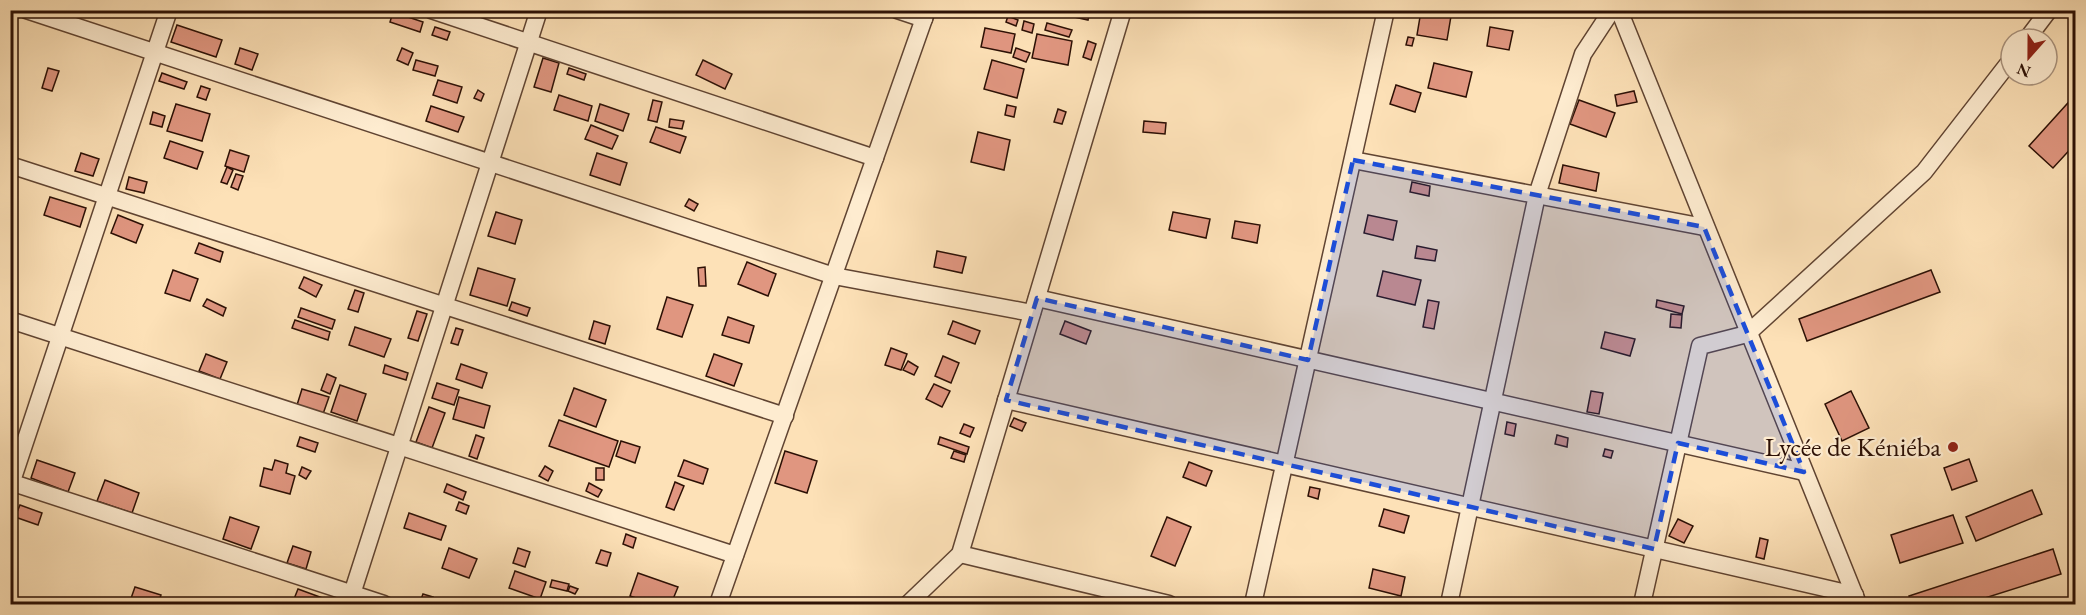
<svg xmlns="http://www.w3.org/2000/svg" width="2086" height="615" font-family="'EB Garamond',serif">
  <rect width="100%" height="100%" fill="#fde1b7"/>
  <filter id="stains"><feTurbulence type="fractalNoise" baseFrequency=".00333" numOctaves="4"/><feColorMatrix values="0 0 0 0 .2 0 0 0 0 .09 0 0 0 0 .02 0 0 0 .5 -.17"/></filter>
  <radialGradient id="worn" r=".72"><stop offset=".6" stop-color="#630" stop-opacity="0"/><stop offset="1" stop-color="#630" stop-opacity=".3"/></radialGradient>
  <g fill="#e09680" stroke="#2c1005" stroke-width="1.5">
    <polygon points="1057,10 1087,10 1090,11 1088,20 1056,13"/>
    <polygon points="1421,11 1451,16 1447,40 1417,35"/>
    <polygon points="393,12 423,22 420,32 390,22"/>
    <polygon points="1008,16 1018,20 1016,26 1006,22"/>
    <polygon points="1024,21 1034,24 1032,33 1022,30"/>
    <polygon points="1047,23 1072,30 1069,37 1045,30"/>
    <polygon points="177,25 222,40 216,57 171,42"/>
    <polygon points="435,27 450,32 447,40 432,35"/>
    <polygon points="1490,27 1513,31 1509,50 1487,46"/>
    <polygon points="985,28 1015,34 1011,53 981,47"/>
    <polygon points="1037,34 1072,41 1068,65 1032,58"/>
    <polygon points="1408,37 1414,38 1412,46 1406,45"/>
    <polygon points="1088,41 1096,44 1091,60 1083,57"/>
    <polygon points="240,48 258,54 252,70 235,64"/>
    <polygon points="402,48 413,53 408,65 397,60"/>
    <polygon points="1016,48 1030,53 1026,62 1013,57"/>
    <polygon points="543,58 559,63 551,92 534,87"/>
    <polygon points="416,60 438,66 435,76 413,70"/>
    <polygon points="703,60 732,74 725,89 696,75"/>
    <polygon points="992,60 1024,69 1017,98 984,89"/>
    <polygon points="1434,63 1472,72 1466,97 1428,88"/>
    <polygon points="48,68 59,71 52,91 42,88"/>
    <polygon points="569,68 586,74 584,80 567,74"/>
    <polygon points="162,73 187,82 184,89 159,81"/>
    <polygon points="438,80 462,87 457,103 433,95"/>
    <polygon points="1396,85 1421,93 1415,112 1390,104"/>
    <polygon points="201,86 210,89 206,100 197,97"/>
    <polygon points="478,90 484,94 481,101 474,98"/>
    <polygon points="1634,91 1637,102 1617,106 1615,95"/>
    <polygon points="2076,94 2076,143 2053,168 2029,146"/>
    <polygon points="10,95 17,97 10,116"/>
    <polygon points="559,95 592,106 588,121 554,110"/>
    <polygon points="653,100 662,102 657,122 648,120"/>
    <polygon points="1579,100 1615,113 1606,137 1570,124"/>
    <polygon points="176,104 210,114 202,141 167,131"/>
    <polygon points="600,104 629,114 623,131 595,121"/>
    <polygon points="1007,105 1016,107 1014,117 1005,115"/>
    <polygon points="431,106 464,117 458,132 426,121"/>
    <polygon points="1058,109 1066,112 1062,124 1054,122"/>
    <polygon points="153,112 165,116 162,127 150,124"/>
    <polygon points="670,119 684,121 682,129 669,127"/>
    <polygon points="1144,121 1166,123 1165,134 1143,132"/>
    <polygon points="591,125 618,136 612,149 585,139"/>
    <polygon points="656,127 686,137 680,153 650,142"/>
    <polygon points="978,132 1010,140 1004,170 971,162"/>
    <polygon points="170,141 203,152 197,169 164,158"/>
    <polygon points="230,150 249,156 244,172 225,166"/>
    <polygon points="81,153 99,159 93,176 75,171"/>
    <polygon points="597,153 627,163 620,185 590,175"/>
    <polygon points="1563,165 1599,173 1596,191 1559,183"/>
    <polygon points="227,167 233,170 227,184 221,182"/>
    <polygon points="236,174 243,176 238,190 231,187"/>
    <polygon points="129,177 147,182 144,193 126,189"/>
    <polygon points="1412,182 1430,186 1429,196 1410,192"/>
    <polygon points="50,197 86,208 80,227 44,215"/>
    <polygon points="689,199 698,204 694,211 685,206"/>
    <polygon points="496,212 522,220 515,244 488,236"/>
    <polygon points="1173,212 1210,219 1206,238 1169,230"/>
    <polygon points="118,215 143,225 136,243 111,233"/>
    <polygon points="1368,215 1397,221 1393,240 1364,233"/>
    <polygon points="1235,221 1260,225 1257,243 1232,238"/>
    <polygon points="199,243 223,252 220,262 195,253"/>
    <polygon points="1417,246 1437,250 1435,261 1415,258"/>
    <polygon points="937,251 966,257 962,273 934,267"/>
    <polygon points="747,262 776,274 768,296 738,284"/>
    <polygon points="705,267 706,286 699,286 698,268"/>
    <polygon points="478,268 515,279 507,306 470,295"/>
    <polygon points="173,270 198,279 190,301 165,293"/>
    <polygon points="1931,270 1940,292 1807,341 1799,319"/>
    <polygon points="1383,271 1421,280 1415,305 1377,296"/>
    <polygon points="304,277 322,285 316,297 299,288"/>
    <polygon points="355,290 364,293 358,312 348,309"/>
    <polygon points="667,297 693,305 682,337 657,329"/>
    <polygon points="207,299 226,308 223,316 203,306"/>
    <polygon points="1428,300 1439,302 1434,329 1423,327"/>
    <polygon points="1657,300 1684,306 1682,314 1656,307"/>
    <polygon points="512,302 530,308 527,316 509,310"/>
    <polygon points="301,308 335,320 332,329 298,317"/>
    <polygon points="417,311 427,314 418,341 408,338"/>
    <polygon points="1671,314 1682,315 1681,328 1670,327"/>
    <polygon points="728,317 754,326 749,343 722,335"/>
    <polygon points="295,320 330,332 328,340 292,328"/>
    <polygon points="594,321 610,326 605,344 589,339"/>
    <polygon points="953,321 980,331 975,344 948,334"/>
    <polygon points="1065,321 1091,331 1086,344 1060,334"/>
    <polygon points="355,327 391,339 384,357 349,345"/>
    <polygon points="456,328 463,330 458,345 451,343"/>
    <polygon points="1605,332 1635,339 1630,356 1601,348"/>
    <polygon points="891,348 907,354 901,370 885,365"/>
    <polygon points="206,354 227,362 220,379 199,371"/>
    <polygon points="714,354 742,364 734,386 706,376"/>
    <polygon points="943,356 959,363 951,383 935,376"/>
    <polygon points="908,361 918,367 914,375 903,370"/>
    <polygon points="461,364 487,373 482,388 456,379"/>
    <polygon points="385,365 408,373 406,380 383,373"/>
    <polygon points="327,374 336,378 330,394 321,390"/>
    <polygon points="437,383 459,390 454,405 432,398"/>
    <polygon points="934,384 950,391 942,407 926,399"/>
    <polygon points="340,385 366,394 357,421 331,412"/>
    <polygon points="574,388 606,400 596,427 564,415"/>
    <polygon points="302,389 329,397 323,414 297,405"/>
    <polygon points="1591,391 1603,393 1599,414 1587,412"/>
    <polygon points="1851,391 1869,428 1842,441 1825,404"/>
    <polygon points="459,397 490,406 484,428 453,419"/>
    <polygon points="429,407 445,413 432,448 416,442"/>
    <polygon points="1014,418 1026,423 1022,431 1010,426"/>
    <polygon points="559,420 618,441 609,467 549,446"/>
    <polygon points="1507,422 1516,424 1514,436 1505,434"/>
    <polygon points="964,424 974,428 970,437 960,433"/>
    <polygon points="476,435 484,438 477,459 469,456"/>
    <polygon points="1557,435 1568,438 1567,447 1555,444"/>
    <polygon points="300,437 318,443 315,452 297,446"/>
    <polygon points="940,437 969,447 967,454 938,444"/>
    <polygon points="621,441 640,447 635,463 616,456"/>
    <polygon points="1605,449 1613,451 1611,458 1603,456"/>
    <polygon points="785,451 817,461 807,493 775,483"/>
    <polygon points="954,451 966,455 964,462 951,458"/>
    <polygon points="1969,459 1977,481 1952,490 1944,468"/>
    <polygon points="37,460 75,473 68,492 31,478"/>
    <polygon points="275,460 288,464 286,473 295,476 290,494 260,486 264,468 272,470"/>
    <polygon points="684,460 708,469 703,484 678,476"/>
    <polygon points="1189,462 1212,471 1206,486 1183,477"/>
    <polygon points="545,466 553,471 548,481 539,476"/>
    <polygon points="302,467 311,471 306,479 299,475"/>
    <rect x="596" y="468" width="8" height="12"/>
    <polygon points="105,480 139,493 132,513 97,501"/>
    <polygon points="675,482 684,486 674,510 666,507"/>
    <polygon points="589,483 602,490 598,497 586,491"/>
    <polygon points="447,484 466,492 463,500 444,492"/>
    <polygon points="1310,487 1320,489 1318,499 1308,496"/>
    <polygon points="2032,490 2042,514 1976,541 1966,517"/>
    <polygon points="459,502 469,506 466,514 456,510"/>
    <polygon points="20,505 42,513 38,525 15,517"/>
    <polygon points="1384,509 1409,516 1404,533 1379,526"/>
    <polygon points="409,513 446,526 441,540 404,528"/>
    <polygon points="1953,515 1963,543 1900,563 1891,535"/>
    <polygon points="230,517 259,527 251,549 223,539"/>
    <polygon points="1167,517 1191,527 1175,566 1151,556"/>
    <polygon points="1678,519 1693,526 1684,543 1669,536"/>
    <polygon points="626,534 636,538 633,548 623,544"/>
    <polygon points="1760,538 1768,540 1764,559 1756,557"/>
    <polygon points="293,546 311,552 306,569 287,563"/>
    <polygon points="449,548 477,559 469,578 442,568"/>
    <polygon points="518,548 530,552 525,567 513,563"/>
    <polygon points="2053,549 2061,574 1966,604 1912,604 1909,596"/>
    <polygon points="601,550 611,553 607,566 596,563"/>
    <polygon points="1373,569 1405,577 1401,596 1369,588"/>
    <polygon points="515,571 546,582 540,599 509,588"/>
    <polygon points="638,573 678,587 671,604 654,604 630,596"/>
    <polygon points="552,580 569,584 567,591 550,587"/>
    <polygon points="570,586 578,589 575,594 568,591"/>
    <polygon points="135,587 161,595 158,604 129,604"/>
    <polygon points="298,589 328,600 327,604 292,604"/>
    <polygon points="423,594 433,597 430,604 420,602"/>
    <polygon points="1303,599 1333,604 1302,604"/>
  </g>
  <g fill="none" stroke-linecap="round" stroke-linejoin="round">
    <g stroke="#604432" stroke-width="19">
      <g id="minor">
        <polyline points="26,10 834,276 1032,313"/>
        <polyline points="431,10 875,158"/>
        <polyline points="897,10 924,19"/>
        <polyline points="1619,10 1857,601"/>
        <polyline points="2027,39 2049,10"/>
        <polyline points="1353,160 1704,227"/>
        <polyline points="10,165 785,416"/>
        <polyline points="1037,298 1804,472"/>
        <polyline points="10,320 735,555"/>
        <polyline points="1006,400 1855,595"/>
        <polyline points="10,482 384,604"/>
        <polyline points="10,487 169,10"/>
        <polyline points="960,554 1169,604"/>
        <polyline points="352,594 539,10"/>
        <polyline points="718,604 927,10"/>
        <polyline points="908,604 960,554 1123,10"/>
        <polyline points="1253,604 1386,10"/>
        <polyline points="1449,604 1537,195 1583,54 1612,10"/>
        <polyline points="1642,604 1700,346 1747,334 1924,172 2011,60"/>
      </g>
    </g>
    <use href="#minor" stroke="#feecd0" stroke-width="16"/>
  </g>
  <path fill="#1d4ed8" fill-opacity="0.2" stroke="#1d4ed8" stroke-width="4.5" stroke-dasharray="12 8" stroke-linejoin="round" d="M 1353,160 L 1704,227 L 1804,472 L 1678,443 L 1654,549 L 1006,400 L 1037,298 L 1308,360 Z"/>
  <circle fill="#8f2418" stroke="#feecd0" stroke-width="2" cx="1953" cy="447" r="6"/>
  <g text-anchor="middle" stroke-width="4.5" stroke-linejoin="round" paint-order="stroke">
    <g font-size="27" fill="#2c1005" stroke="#feecd0" text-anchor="end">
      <text x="1941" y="456">Lycée de Kéniéba</text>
    </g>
  </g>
  <rect width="2086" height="615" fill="none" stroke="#fde1b7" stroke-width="36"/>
  <rect x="12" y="12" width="2062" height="591" fill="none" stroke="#2c1005" stroke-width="3"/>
  <rect x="18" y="18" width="2050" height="579" fill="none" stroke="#2c1005" stroke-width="1.5"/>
  <g transform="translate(2029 57) rotate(201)"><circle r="28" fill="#feecd0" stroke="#aa947f" stroke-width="1.5"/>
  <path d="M0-4.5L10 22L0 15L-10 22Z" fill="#8f2418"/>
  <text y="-9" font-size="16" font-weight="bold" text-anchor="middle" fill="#2c1005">N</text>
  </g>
  <rect width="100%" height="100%" filter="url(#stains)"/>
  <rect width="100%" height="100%" fill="url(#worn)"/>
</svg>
